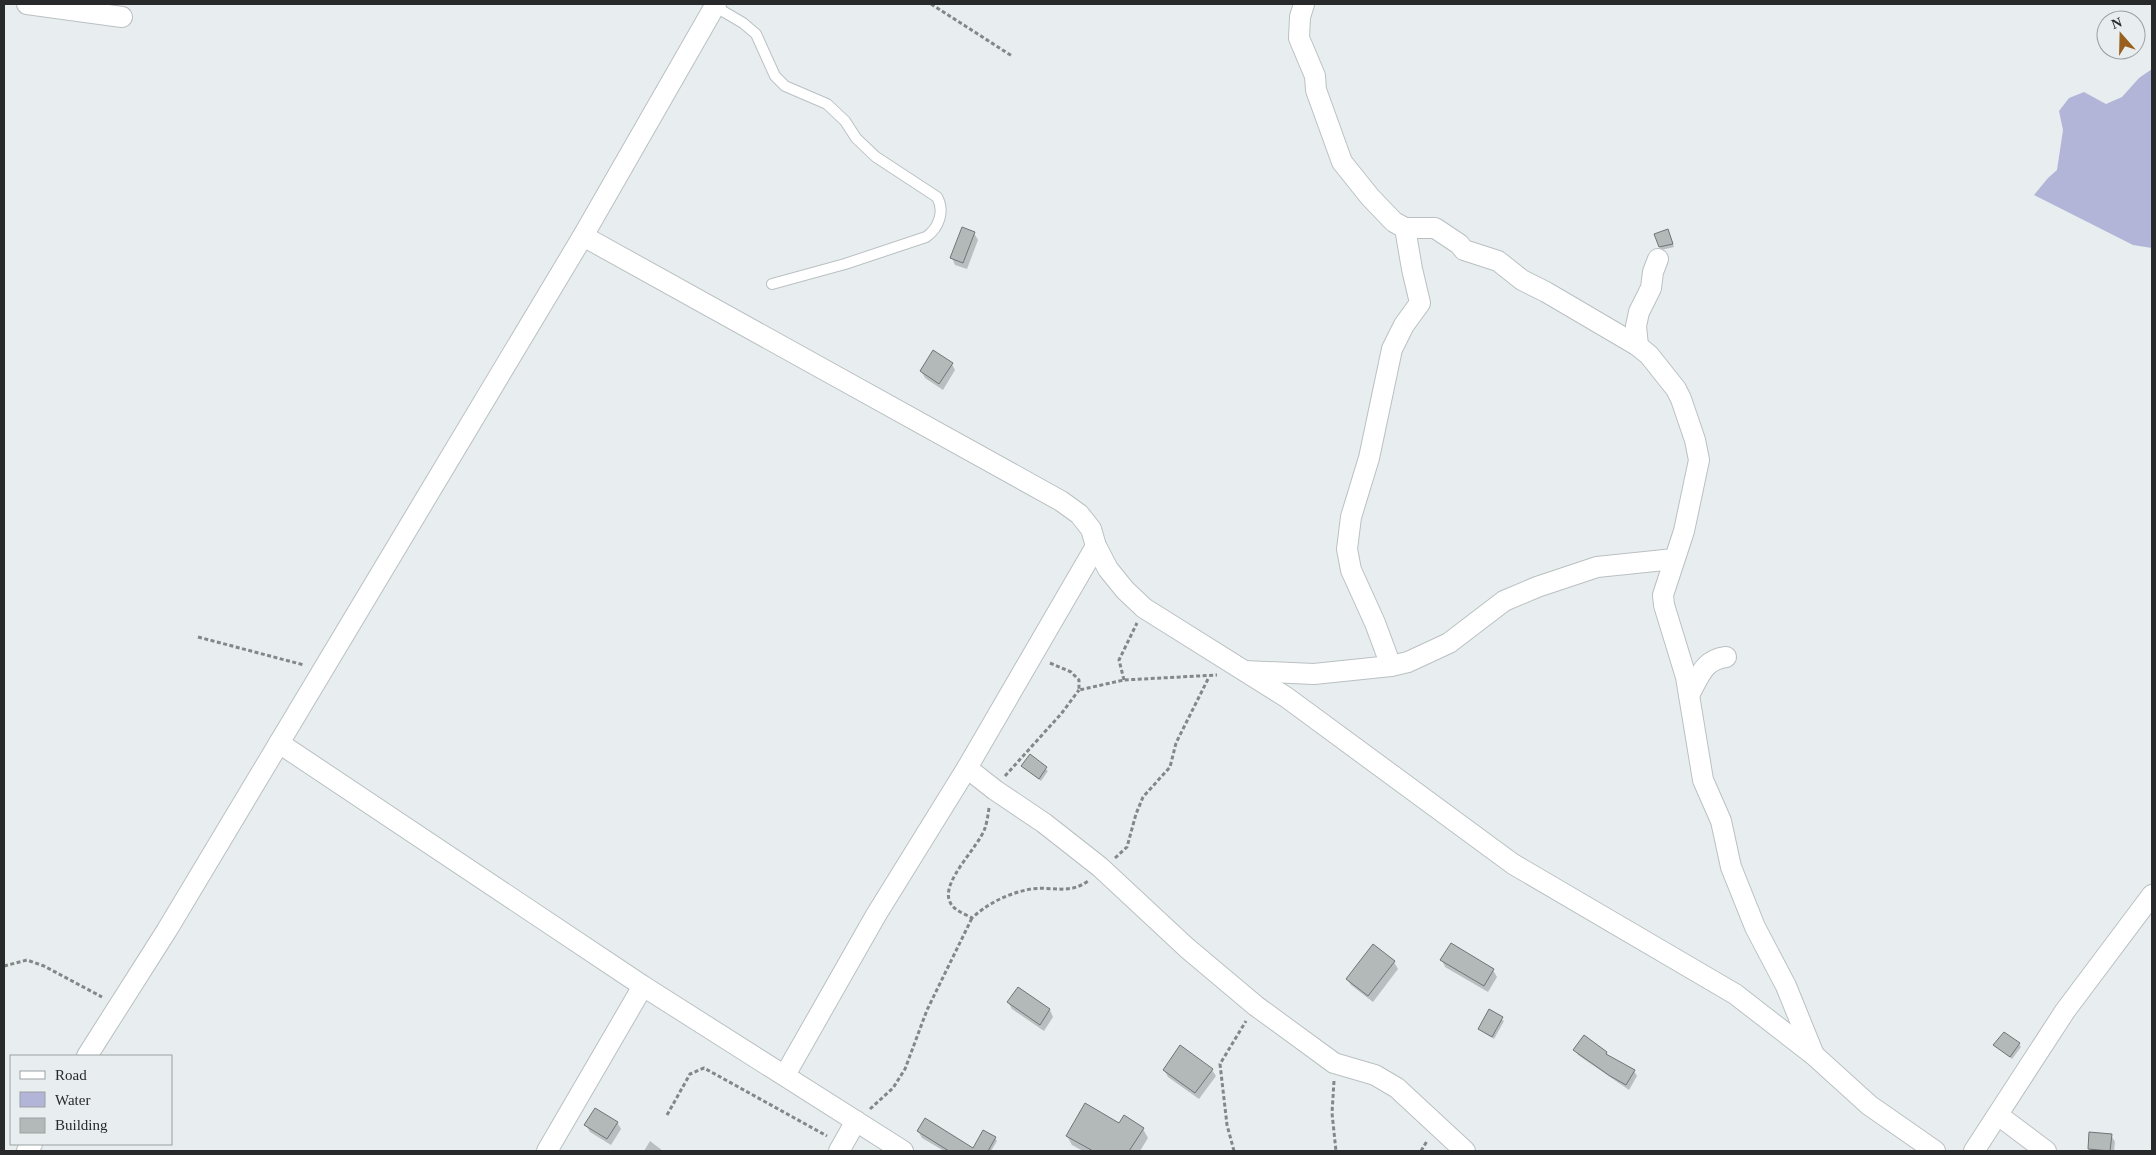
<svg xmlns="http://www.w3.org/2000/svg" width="2156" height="1155" font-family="Georgia,serif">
  <rect width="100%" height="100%" fill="#e8eef0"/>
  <polygon fill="#b3b5d8" points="2152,69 2152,248 2133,245 2034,195 2048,178 2057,170 2063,130 2059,111 2069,98 2084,92 2106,104 2122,97 2139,78"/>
  <g fill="#0003">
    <polygon points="974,233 978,240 967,269 955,265 952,258"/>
    <polygon points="1669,233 1674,247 1661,250 1655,235"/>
    <polygon points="952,364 955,370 943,390 925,378 921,371"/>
    <polygon points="1030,756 1048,771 1041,781 1022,766"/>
    <polygon points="1373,946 1394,962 1398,969 1373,1002 1351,985 1347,979"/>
    <polygon points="1442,960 1493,970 1497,977 1488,992 1445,967"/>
    <polygon points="1018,988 1050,1010 1053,1017 1044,1031 1012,1009 1008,1002"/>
    <polygon points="1489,1011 1504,1021 1494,1039 1479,1029"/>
    <polygon points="2019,1044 2021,1047 2012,1059 1995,1045"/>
    <polygon points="1575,1050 1606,1053 1609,1057 1634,1071 1637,1076 1629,1090 1578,1055"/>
    <polygon points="1164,1070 1212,1070 1216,1076 1199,1099 1168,1077"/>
    <polygon points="617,1122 621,1129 611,1145 590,1132 586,1125"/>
    <polygon points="1119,1125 1143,1129 1148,1138 1140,1151 1083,1151 1072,1145 1067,1136"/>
    <polygon points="918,1131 966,1150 944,1151 922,1138"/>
    <polygon points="2111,1135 2115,1142 2114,1151 2090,1151 2089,1149"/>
    <polygon points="995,1138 997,1141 991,1151 973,1151"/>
    <polygon points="650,1141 663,1151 644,1151"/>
  </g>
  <g fill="#b3b9b8" stroke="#6f7574">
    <polygon points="962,227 975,232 963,263 950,258"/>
    <polygon points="1668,229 1673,244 1659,247 1654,234"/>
    <polygon points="933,350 953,363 939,384 920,371"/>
    <polygon points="1030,754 1047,767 1039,779 1021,766"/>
    <polygon points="1451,943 1494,969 1484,986 1440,960"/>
    <polygon points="1373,944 1395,961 1368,996 1346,979"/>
    <polygon points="1018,987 1050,1009 1040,1025 1007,1002"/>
    <polygon points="1489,1009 1503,1017 1492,1037 1478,1029"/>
    <polygon points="2004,1032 2020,1043 2010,1057 1993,1045"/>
    <polygon points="1584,1035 1607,1052 1606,1054 1635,1070 1626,1085 1610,1076 1573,1050"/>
    <polygon points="1180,1045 1213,1069 1195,1093 1163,1070"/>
    <polygon points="1085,1103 1119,1123 1124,1115 1144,1128 1129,1151 1093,1151 1066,1136"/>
    <polygon points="595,1108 618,1122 607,1139 584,1125"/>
    <polygon points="925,1118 973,1148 983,1130 996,1137 988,1151 949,1151 917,1131"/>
    <polygon points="2089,1132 2112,1134 2110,1151 2088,1149"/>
  </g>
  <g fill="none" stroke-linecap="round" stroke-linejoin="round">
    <g stroke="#bac0c2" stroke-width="12">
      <path id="lane" d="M 714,6 L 743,23 L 756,34 L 775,76 L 785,86 L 827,104 L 845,121 L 856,138 L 876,157 L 937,197 C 945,211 939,228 926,237 L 845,264 L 772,284"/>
    </g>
    <g stroke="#bac0c2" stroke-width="22">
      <g id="street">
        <polyline points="27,4 122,17"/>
        <polyline points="1304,4 1300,17 1299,38 1315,76 1316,90 1342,162 1370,197 1394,222 1405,228 1435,228 1459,244 1464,250 1498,261 1522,280 1546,292 1638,346 1649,355 1676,389 1681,399 1695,440 1699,460 1684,531 1663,595 1664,605 1686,677 1703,780 1721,821 1731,867 1755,927 1786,986 1814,1055"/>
        <polyline points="583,236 1061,501 1079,514 1091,529 1096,546 1108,569 1125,590 1144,608 1286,697 1513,864 1735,994 1815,1056 1869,1105 1935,1151"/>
        <polyline points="1638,346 1636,326 1639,312 1651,288 1653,272 1658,259"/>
        <polyline points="1391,666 1375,623 1351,570 1347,549 1351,517 1369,458 1392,349 1404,325 1420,303 1412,269 1405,228"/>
        <polyline points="1245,671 1314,674 1391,666 1408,662 1449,643 1504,601 1537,587 1597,567 1674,559"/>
        <path d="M 1689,695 C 1700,676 1703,660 1726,657"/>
        <polyline points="279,743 643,986 903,1151"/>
        <polyline points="967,768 995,790 1044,823 1100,867 1187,948 1256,1006 1334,1063 1375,1075 1397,1088 1465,1151"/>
        <polyline points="87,1056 167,930 583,236 716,4"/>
        <polyline points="785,1075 876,915 967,768 1096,546"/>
        <polyline points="1998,1115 2046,1151"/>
        <polyline points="27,1151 32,1144"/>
        <polyline points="547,1151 643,986"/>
        <polyline points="839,1151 856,1121"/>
        <polyline points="1974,1151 2065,1011 2152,895"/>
      </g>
    </g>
    <g stroke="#838788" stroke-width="3" stroke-dasharray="4 2.5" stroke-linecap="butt">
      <polyline points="931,4 1012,56"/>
      <polyline points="198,637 304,665"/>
      <polyline points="1050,663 1071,672 1079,680 1079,690 1124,680 1217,675"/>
      <polyline points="1124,680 1119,660 1137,623"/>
      <polyline points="1005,776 1061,714 1079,690"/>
      <path d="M 989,808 C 988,815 987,822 985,828 C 979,847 940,882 950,902 C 953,910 965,914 972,918 C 988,903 1009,893 1031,889 C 1053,886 1069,895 1088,881"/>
      <polyline points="1115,858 1127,847 1136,814 1143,797 1170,767 1176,743 1209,677"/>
      <polyline points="4,966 27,960 44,966 102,997"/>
      <polyline points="1334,1081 1332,1113 1336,1151"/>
      <polyline points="870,1109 893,1088 905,1069 927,1010 972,918"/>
      <polyline points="667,1115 690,1074 704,1068 827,1136"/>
      <polyline points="1234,1151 1227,1125 1220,1064 1246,1021"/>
      <polyline points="1421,1151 1427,1141"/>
    </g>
    <use href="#lane" stroke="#fff" stroke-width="10"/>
    <use href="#street" stroke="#fff" stroke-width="20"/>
  </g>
  <rect width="2156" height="1155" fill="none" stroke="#27292a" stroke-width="10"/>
  <rect x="10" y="1055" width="162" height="90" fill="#e8eef0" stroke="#9b9fa1"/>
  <rect x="20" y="1071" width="25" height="8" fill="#ffffff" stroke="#9b9fa1"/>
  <text x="55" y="1080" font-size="15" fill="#27292a">Road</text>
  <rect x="20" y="1092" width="25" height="15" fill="#b3b5d8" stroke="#9b9fa1"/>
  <text x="55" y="1105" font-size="15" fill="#27292a">Water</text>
  <rect x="20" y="1118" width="25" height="15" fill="#b3b9b8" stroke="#9b9fa1"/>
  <text x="55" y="1130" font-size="15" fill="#27292a">Building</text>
  <g transform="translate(2121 35) rotate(340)"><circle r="24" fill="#e8eef0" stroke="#9b9fa1"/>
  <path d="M0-4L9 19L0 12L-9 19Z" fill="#995f1e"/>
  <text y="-8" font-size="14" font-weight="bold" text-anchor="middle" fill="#27292a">N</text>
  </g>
</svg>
